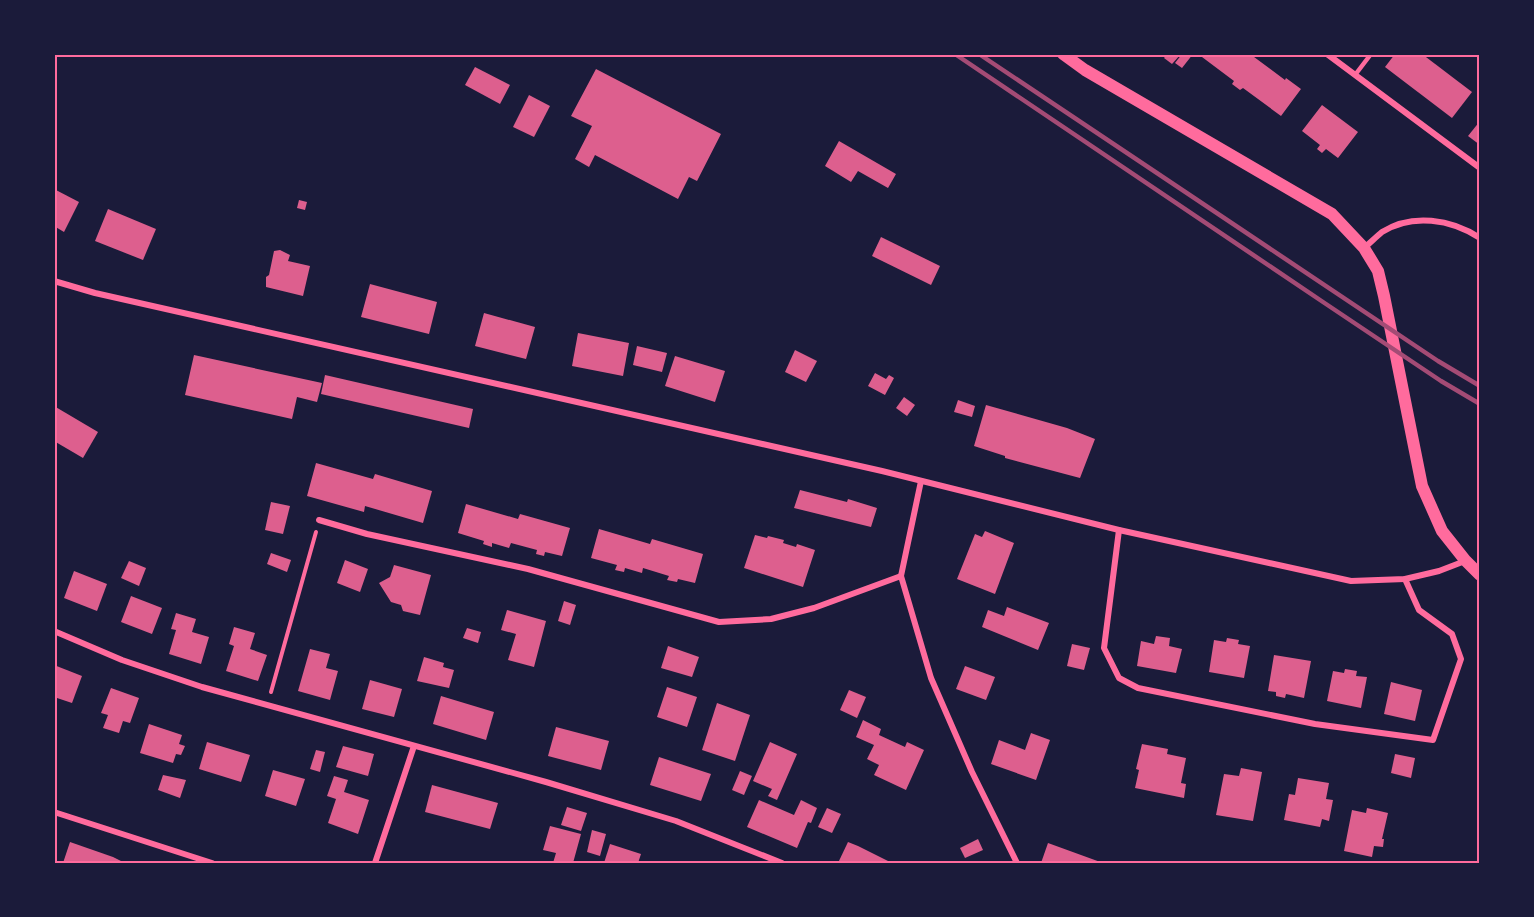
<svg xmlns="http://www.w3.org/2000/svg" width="1534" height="917" font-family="Figtree,sans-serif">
  <rect width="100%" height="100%" fill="#1b1b3a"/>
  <g fill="#dd5f8e">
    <polygon points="1167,54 1181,54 1172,64 1164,58"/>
    <polygon points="1182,54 1193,54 1182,68 1175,63"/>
    <polygon points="1198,54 1250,54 1285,80 1286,78 1301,89 1281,116 1243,88 1240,90 1232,84 1234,81"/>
    <polygon points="1395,54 1422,54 1472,92 1452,118 1385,67"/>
    <polygon points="475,67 510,85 500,104 465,85"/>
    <polygon points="596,69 721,134 697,181 689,177 678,199 595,155 589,167 575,159 592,126 571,116"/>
    <polygon points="529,95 550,106 534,137 513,127"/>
    <polygon points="1322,105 1358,132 1338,158 1326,149 1322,153 1317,149 1320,145 1302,131"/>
    <polygon points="1480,121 1480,145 1468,136"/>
    <polygon points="839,141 896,174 888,188 858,171 851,182 825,166"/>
    <polygon points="54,189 79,202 64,232 54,226"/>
    <polygon points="299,200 307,202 305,210 297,208"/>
    <polygon points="108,209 156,229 143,260 95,241"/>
    <polygon points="881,237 940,266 931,285 872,256"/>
    <polygon points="280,250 290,255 288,261 310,266 303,296 266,287 266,277 269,275 274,251"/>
    <polygon points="370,284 437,302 429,334 361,317"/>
    <polygon points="484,313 535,327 526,359 475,346"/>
    <polygon points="578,333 629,343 623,376 572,366"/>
    <polygon points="637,346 667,353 662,372 633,365"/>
    <polygon points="795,350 817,361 806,382 785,372"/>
    <polygon points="194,355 322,383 317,402 297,397 292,419 185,395"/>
    <polygon points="675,356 725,371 715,402 665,386"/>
    <polygon points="875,373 886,379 889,375 894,378 885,395 868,386"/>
    <polygon points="325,375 473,409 469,428 321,394"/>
    <polygon points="904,397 915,405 907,416 896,408"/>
    <polygon points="958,400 975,406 972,417 954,412"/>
    <polygon points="986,405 1067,428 1095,439 1080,478 1005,458 1005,456 974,446"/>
    <polygon points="54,406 98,432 83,458 54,441"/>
    <polygon points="316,463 373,479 375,474 432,491 423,523 365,506 364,512 307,496"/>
    <polygon points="800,490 847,502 848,499 877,508 871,527 794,508"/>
    <polygon points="271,502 290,506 283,534 265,530"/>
    <polygon points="466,504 518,519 520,514 570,528 562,556 545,552 544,556 536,554 537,550 511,543 509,548 492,543 492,547 483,544 484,541 458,533"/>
    <polygon points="599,529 650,544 652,539 703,554 695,583 678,579 677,582 667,580 669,576 643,568 642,573 625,568 624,572 615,570 617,565 591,558"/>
    <polygon points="985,531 1014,543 995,594 957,579 975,534 982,537"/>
    <polygon points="755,535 767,538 768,536 784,540 783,543 796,547 797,544 815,550 803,587 744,568"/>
    <polygon points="271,553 291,560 287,572 267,564"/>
    <polygon points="345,560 368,569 360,592 337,583"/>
    <polygon points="129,561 146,568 139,586 121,578"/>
    <polygon points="394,565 431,575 420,615 403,611 401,605 391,602 379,583 390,577"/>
    <polygon points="74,571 107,584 97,611 64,598"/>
    <polygon points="131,596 162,608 152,634 121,622"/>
    <polygon points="564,601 576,605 570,625 558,621"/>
    <polygon points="1007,607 1049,623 1038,650 982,627 988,610 1004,616"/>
    <polygon points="507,610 546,621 534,667 508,660 516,634 501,630"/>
    <polygon points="176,613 196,619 192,632 209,637 201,664 169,654 176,630 171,629"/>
    <polygon points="234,627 255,633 250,649 267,655 258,681 226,671 234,646 229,644"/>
    <polygon points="467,628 481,632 478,643 463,638"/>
    <polygon points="1156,636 1170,638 1169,646 1182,649 1176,673 1137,666 1141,641 1154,644"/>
    <polygon points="1227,638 1239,640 1238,644 1250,646 1244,678 1209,672 1214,640 1226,642"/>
    <polygon points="1072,644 1090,648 1084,670 1067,666"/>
    <polygon points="668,646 699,657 692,677 661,668"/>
    <polygon points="310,649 330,654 326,668 338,671 330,700 298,691"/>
    <polygon points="1274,655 1311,661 1304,698 1286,694 1285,698 1276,696 1276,692 1268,691"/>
    <polygon points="424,657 444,663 443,667 454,670 449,688 417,681"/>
    <polygon points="54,665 82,676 72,703 54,697"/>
    <polygon points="965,666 995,677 986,700 956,689"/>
    <polygon points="1345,669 1357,671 1356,676 1367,677 1361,708 1327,701 1333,671 1344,673"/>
    <polygon points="370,680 402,689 394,717 362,709"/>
    <polygon points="1391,682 1422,690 1415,721 1384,714"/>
    <polygon points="667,687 697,697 687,727 657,717"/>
    <polygon points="111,688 139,698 130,723 123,721 119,733 103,728 108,715 101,713"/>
    <polygon points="849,690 866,697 857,718 840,710"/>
    <polygon points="441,696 494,712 486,740 433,724"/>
    <polygon points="717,703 750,715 735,761 702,750"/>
    <polygon points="863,720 881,729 879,735 905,747 907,742 924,750 906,790 874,775 879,765 867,759 874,745 856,737"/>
    <polygon points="149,724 182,735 179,744 185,746 181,755 176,754 173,763 140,753"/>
    <polygon points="556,727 609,741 601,770 548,756"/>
    <polygon points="1031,733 1050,740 1036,780 991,764 999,740 1025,750"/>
    <polygon points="207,742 250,755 241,782 199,769"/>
    <polygon points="770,742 797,754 777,800 768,796 772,789 753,781"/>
    <polygon points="1142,744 1168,749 1167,754 1186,758 1181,783 1186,784 1184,798 1135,788 1139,770 1136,769"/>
    <polygon points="343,746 374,754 368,776 336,767"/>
    <polygon points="316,750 325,752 320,772 310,769"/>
    <polygon points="1395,754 1415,758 1411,778 1391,773"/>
    <polygon points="659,757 711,774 701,801 650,785"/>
    <polygon points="1241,768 1262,772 1253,821 1216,815 1224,774 1239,776"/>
    <polygon points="273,770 305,779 296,806 265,796"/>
    <polygon points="740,771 752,776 744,795 732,790"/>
    <polygon points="163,775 186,780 180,798 158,790"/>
    <polygon points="334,776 348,780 344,792 369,800 358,834 328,823 336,799 327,796"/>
    <polygon points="1298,778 1329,783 1326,799 1333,800 1329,821 1322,819 1320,827 1284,820 1289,794 1295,795"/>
    <polygon points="432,785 498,803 490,829 425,812"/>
    <polygon points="759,800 794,815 801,800 817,808 811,823 808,822 797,848 747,827"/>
    <polygon points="567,807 587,813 581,831 561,825"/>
    <polygon points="827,808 841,814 832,833 818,827"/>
    <polygon points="1367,808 1388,813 1382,839 1384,839 1383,847 1374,846 1372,857 1344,851 1352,810 1366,813"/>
    <polygon points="550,826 581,834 573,863 553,863 556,853 543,850"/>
    <polygon points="592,830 606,834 600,856 587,852"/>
    <polygon points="978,839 983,850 965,858 960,848"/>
    <polygon points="70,842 113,857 125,863 63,863"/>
    <polygon points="848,842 858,846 892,863 838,863"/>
    <polygon points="1048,843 1103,863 1041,863"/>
    <polygon points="610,844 641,854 638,863 604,863"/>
  </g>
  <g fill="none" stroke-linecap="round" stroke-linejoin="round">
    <polyline stroke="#ff6b9d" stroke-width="4" points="271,692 316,532"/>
    <polyline stroke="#ff6b9d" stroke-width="4.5" points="1355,75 1371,54"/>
    <g stroke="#ff6b9d" stroke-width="6">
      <polyline points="1327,54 1480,168"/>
      <path d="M 1364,248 C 1370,243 1376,237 1382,232 C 1412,213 1451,219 1480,238"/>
      <polyline points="54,281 95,293 882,471 1119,530 1351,581 1405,579 1439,571 1465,561"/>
      <polyline points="921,481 901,576 931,678 972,772 1017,863"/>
      <polyline points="319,520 367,534 528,569 719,622 771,619 814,608 901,576"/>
      <polyline points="1119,530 1104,648 1119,678 1138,688 1315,724 1433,740 1461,659 1452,634 1419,610 1405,579"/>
      <polyline points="54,631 122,660 202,687 546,782 676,821 782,863"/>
      <polyline points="54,812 212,863"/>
      <polyline points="375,863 414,746"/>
    </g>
    <polyline stroke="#ff6b9d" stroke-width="12" points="1063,54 1085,70 1332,214 1364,248 1378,271 1384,296 1422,486 1442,531 1465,560 1480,575"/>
    <g stroke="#a44b75" stroke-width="4.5">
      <polyline points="955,54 1323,302 1441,381 1480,404"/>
      <polyline points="979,54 1438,361 1480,386"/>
    </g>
  </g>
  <rect width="1534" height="917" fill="none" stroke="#1b1b3a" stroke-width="111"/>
  <rect x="56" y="56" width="1422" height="806" fill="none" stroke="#ff6b9d" stroke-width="2"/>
</svg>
